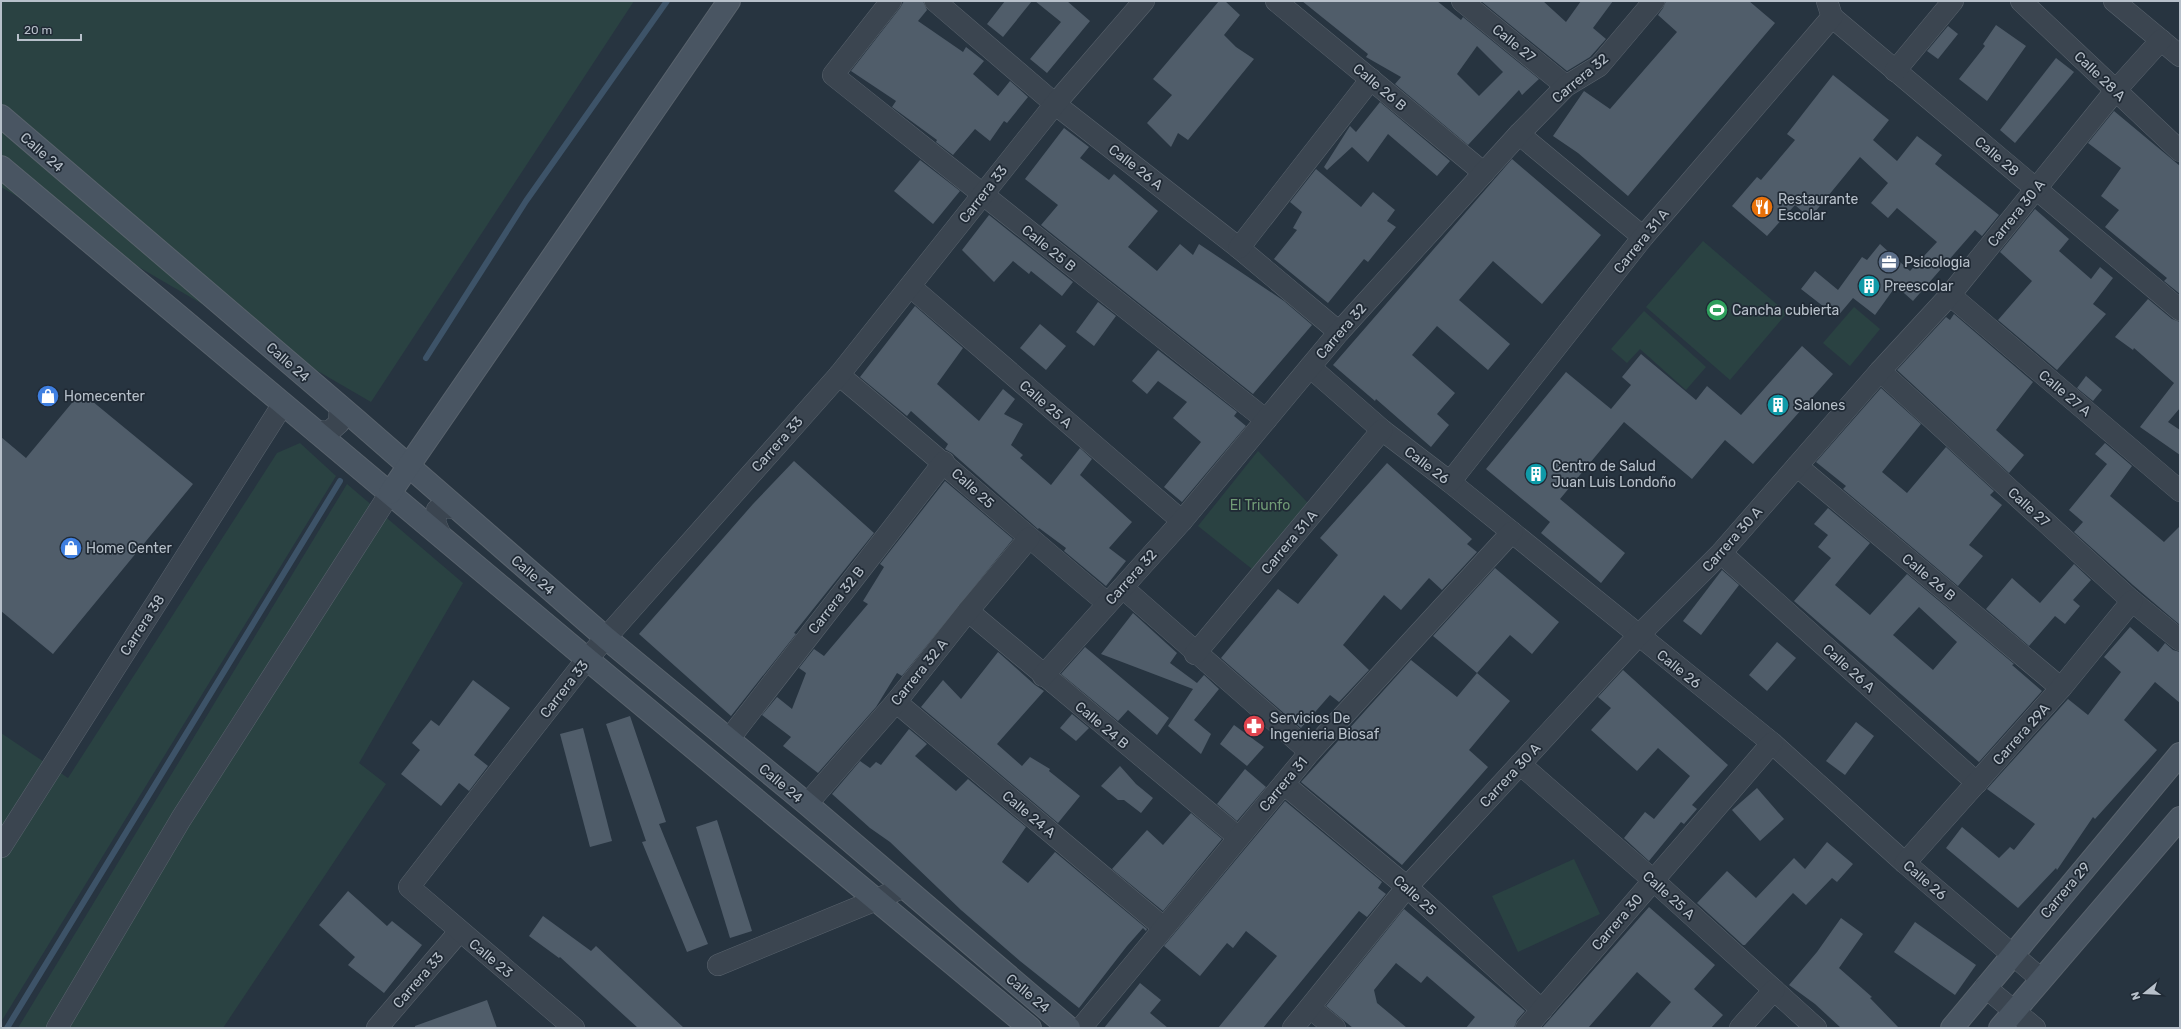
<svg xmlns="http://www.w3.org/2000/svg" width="2181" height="1029" font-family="Rubik,sans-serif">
  <rect width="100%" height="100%" fill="#273440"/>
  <g fill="#2a4242">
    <polygon points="1,1 634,1 371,402 1,187"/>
    <polygon points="1703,241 1787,313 1730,380 1646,307"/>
    <polygon points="1854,307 1880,329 1850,366 1823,343"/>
    <polygon points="1644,311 1706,367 1686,390 1640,349 1627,363 1611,349"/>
    <polygon points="300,443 336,476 1,1022 1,733 68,778 277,453"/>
    <polygon points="1258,451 1308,503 1252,569 1198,526"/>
    <polygon points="347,484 463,583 359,763 386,784 223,1028 18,1028"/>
    <polygon points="1574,859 1600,914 1518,952 1492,896"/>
  </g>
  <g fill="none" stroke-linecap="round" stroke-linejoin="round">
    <g stroke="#3d5368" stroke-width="6">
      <polyline points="426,358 526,201 667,1"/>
      <polyline points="7,1028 340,481"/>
    </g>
  </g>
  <g fill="#505d6a" fill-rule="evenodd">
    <polygon points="904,1 923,1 927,10 918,21 963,52 966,47 984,61 973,74 998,96 1010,81 1028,97 1007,123 1004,121 990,141 975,129 953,155 936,142 937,140 892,107 896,101 851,71 900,8"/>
    <polygon points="1005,1 1032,1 1003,37 987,24"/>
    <polygon points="1035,1 1067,1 1090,21 1047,73 1030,59 1061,22"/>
    <polygon points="1219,1 1225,1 1240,15 1224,35 1236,47 1254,59 1188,140 1178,133 1171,147 1147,123 1172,95 1153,79"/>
    <path d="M 1302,1 L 1437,1 L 1461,20 L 1463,17 L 1539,79 L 1522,95 L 1519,90 L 1468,145 L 1395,84 L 1401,77 L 1366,57 L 1368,54 ZM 1477,46 L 1503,72 L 1479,96 L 1457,74 Z"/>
    <polygon points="1481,1 1543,1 1566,22 1581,1 1613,1 1593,28 1606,39 1590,57 1567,71"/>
    <polygon points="1666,1 1749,1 1775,23 1628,196 1578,153 1553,136 1584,91 1610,109 1677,32 1658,15 1663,8"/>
    <polygon points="1996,25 2026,46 1987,101 1959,79 1985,46 1983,44"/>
    <polygon points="1948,26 1958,34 1938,59 1927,51"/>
    <polygon points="2056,58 2074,72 2015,143 2000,130"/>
    <polygon points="1833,75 1889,120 1873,140 1897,161 1917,136 1942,155 1935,164 1999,215 1982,236 1975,230 1913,301 1896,286 1875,315 1853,298 1837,317 1801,289 1815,271 1838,290 1862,257 1867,260 1880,244 1910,271 1937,242 1897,208 1888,218 1871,203 1888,183 1860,157 1810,218 1795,205 1767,236 1732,206 1757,177 1761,180 1795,140 1787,134"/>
    <polygon points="1380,102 1450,161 1437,176 1388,134 1368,162 1352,147 1327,170 1324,167 1350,126 1356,132"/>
    <polygon points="2114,111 2180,166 2180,294 2164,281 2167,278 2105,227 2119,210 2101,196 2121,168 2088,143"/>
    <polygon points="1064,128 1089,147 1080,158 1109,180 1114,174 1158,211 1128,247 1157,271 1180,244 1193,255 1199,244 1284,301 1312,325 1253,394 1041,225 1058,205 1025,179"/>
    <polygon points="1512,159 1601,235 1542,304 1493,261 1459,300 1510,344 1488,370 1437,326 1412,355 1455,393 1437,414 1449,425 1431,447 1376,399 1375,401 1333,365"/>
    <polygon points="920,160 960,191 933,224 894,191"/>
    <polygon points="1316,169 1361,207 1373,192 1395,210 1387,221 1396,227 1368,262 1364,259 1328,303 1274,259 1297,230 1293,228 1302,212 1290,202"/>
    <polygon points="2035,209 2069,239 2059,251 2091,279 2100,267 2113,278 2093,304 2106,314 2057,370 1998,320 2032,281 2000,252"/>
    <polygon points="989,215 1073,282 1062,296 1031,271 1029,274 1013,261 994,282 962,250"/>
    <polygon points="2148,299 2172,319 2180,322 2180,408 2168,422 2180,430 2180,455 2140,427 2174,383 2134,348 2133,350 2115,337"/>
    <polygon points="1098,302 1116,316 1094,346 1076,332"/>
    <polygon points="915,306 963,348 937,384 979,421 1003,389 1015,399 1004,414 1023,424 1011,445 1023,455 1020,458 1051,485 1080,448 1092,459 1080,475 1132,522 1109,548 1126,561 1106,586 1064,551 1066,548 1039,528 1038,529 952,453 945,449 948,444 911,411 907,416 860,377"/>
    <polygon points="1954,314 2033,382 1996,430 2024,455 2009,473 1897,370 1946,317 1950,320"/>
    <polygon points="1040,324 1066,346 1046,370 1020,348"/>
    <polygon points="1802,346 1833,374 1753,464 1725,440 1692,479 1624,422 1560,499 1625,553 1601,583 1541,533 1550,522 1486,469 1566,372 1611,409 1631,385 1622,377 1641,354 1696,400 1707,386 1741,415"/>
    <polygon points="1158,350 1237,412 1234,416 1246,426 1182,502 1164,487 1201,442 1173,418 1187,402 1158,381 1147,394 1132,381"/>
    <polygon points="2086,376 2102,390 2093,401 2077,388"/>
    <polygon points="1881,388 1921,424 1882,472 1907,493 1946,447 1994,491 1990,495 2002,505 1969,545 1983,556 1958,586 1843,489 1846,486 1816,462"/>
    <polygon points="81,392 193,484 53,654 1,611 1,437 26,458"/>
    <polygon points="2105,443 2132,466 2110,496 2164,542 2180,526 2180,625 2133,585 2074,532 2083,522 2069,510 2107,464 2095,454"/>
    <polygon points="794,461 874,533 794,633 796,634 731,716 639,634 753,504"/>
    <polygon points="1387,463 1472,539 1467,544 1477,552 1442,590 1429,578 1401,610 1384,595 1343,645 1369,670 1339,702 1330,695 1301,728 1221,658 1278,589 1298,604 1338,555 1320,538"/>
    <polygon points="945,481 1013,539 902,676 897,673 876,707 818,773 783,746 791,737 762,715 777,697 792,709 806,673 799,668 814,649 824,656 868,604 863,601 884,567 880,564"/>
    <path d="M 1828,508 L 1870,543 L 1835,585 L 1870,615 L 1907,574 L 2014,664 L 2012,665 L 2042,691 L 1979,762 L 1794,601 L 1831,558 L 1818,547 L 1828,535 L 1814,524 ZM 1919,607 L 1957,642 L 1933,670 L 1893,635 Z"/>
    <polygon points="2074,564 2091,580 2073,600 2080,606 2065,624 2055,616 2029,646 1986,609 2012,578 2040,603"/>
    <polygon points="1495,568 1559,622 1532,654 1510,635 1477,673 1433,636"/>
    <polygon points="1722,570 1739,585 1701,635 1683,621"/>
    <polygon points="1133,613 1177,653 1170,663 1197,683 1204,675 1219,689 1194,720 1211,734 1201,754 1168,726 1193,689 1101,654"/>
    <polygon points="2130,627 2158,652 2165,643 2173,650 2180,652 2180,703 2155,682 2124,720 2157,750 2095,819 2093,817 2057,870 2056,868 2018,908 1946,848 1962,827 1999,858 2010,847 2014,850 2035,824 1987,789 2068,699 2088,715 2121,672 2104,657"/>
    <polygon points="1777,642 1796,658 1767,691 1749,675"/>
    <polygon points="1085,647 1169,718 1157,735 1128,710 1118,721 1061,674"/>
    <polygon points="998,652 1035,685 1044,691 997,744 1022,766 1030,757 1050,769 1049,771 1080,796 1058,823 921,707 943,680 961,699"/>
    <polygon points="1411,660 1457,697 1477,673 1510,701 1469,750 1488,767 1402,865 1301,782"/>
    <polygon points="1623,670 1728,765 1692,805 1697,809 1684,824 1681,822 1649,861 1624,838 1645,812 1654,819 1690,776 1658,748 1637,771 1591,730 1611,708 1598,697"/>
    <polygon points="473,680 510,708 474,755 488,766 469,791 459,783 441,806 401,774 420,750 412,743 431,720 439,726"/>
    <polygon points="1072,714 1089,728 1076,741 1060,728"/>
    <polygon points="630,716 666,822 659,824 708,944 687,952 642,842 646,841 606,724"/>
    <polygon points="1856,722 1874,736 1845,775 1826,761"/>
    <polygon points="1234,725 1264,747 1247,766 1220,744"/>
    <polygon points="583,728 612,841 590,847 560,734"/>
    <polygon points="909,729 927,744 915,756 956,791 968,779 1026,827 1002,862 1028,883 1055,852 1147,929 1146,931 1143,928 1127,946 1079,1008 1020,961 961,910 890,842 870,828 832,794 860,761 870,768 876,762 881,765"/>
    <polygon points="1120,766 1136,784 1153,798 1141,813 1124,800 1118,800 1101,786"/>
    <polygon points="1245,769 1266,787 1237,821 1217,804"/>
    <polygon points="1757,788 1784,819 1760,841 1732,810"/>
    <polygon points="1285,801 1382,882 1378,888 1386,894 1367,917 1359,911 1263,1028 1218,1028 1277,956 1246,931 1233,948 1227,943 1200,976 1164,946"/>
    <polygon points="1191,813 1222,839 1163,911 1112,869 1147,830 1163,845"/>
    <polygon points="717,820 752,931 730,938 696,827"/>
    <polygon points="1827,842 1853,864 1837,882 1832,878 1806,905 1793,893 1745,945 1743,945 1697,903 1727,871 1756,898 1794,858 1805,869"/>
    <polygon points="348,891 387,926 392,921 422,945 384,993 348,965 355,957 319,925"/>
    <polygon points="1649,907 1715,965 1694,989 1723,1015 1711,1028 1649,1028 1671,1002 1637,972 1588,1028 1542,1028"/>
    <polygon points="1404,909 1525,1011 1517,1020 1514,1028 1466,1028 1475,1017 1427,976 1421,983 1396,963 1374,990 1377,1003 1407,1028 1353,1028 1326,1006"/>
    <polygon points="543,916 591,951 596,946 684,1028 638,1028 560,957 559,958 529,936"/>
    <polygon points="1841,918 1863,934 1839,968 1872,997 1870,998 1899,1028 1841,1028 1815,1004 1789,985 1817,952"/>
    <polygon points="1915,922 1976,965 1955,995 1894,952"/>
    <polygon points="1140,983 1161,1000 1150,1013 1168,1028 1104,1028"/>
    <polygon points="487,1000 497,1028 415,1028 415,1026"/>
  </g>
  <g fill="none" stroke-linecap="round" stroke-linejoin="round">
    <g stroke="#59636d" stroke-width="22">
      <g id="street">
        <polyline points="891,1 833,75 1266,420"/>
        <polyline points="935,1 1055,104 1239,248 1339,332"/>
        <polyline points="1276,1 1484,173"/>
        <polyline points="1462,1 1566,86"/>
        <polyline points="2021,1 2180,151"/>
        <polyline points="2114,1 2180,56"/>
        <polyline points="1832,17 2180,310"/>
        <polyline points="1895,71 1953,1"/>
        <polyline points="1519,134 1643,237"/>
        <polyline points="1239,248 1371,79"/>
        <polyline points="911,287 1182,521"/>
        <polyline points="1950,295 2180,491"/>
        <polyline points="1310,367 1382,430 1450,482 1772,743 1905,863 2041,979"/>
        <polyline points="1880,371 2132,601 2180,640"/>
        <path d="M 839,375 C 929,450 1017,528 1107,603"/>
        <polyline points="316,432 330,431 339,423 340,406"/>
        <polyline points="1797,466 2061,688"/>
        <polyline points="1450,482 1643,237 1832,17 1827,1"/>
        <polyline points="441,536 435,522 437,510 442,507 455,508"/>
        <polyline points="1721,553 1977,783"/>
        <polyline points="1123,588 1310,752"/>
        <polyline points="968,611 1238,837"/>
        <polyline points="1195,654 1382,430"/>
        <polyline points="1043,676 1182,521 1339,332 1519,134 1566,86 1599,66 1654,1"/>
        <polyline points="896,702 1163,927"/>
        <polyline points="729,739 944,462"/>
        <polyline points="1520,764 1653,880 1816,1028"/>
        <polyline points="1284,784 1407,887 1542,1010"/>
        <polyline points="807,804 896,702 968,611 1029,538"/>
        <polyline points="1,847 283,404"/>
        <polyline points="1905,863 2061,688 2132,601"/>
        <polyline points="718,965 876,900 903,887"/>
        <polyline points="1985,987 2035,1028"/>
        <polyline points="1310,1008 1335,1028"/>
        <polyline points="57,1028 181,819 390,493"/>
        <polyline points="377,1028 459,932"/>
        <polyline points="574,1028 409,887 587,659 839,375 1055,104 1144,1"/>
        <polyline points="1081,1028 1310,752 1512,532"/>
        <polyline points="1293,1028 1407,887 1638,636 1721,553 1880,371 1950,295 2115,91 2161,40"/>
        <polyline points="1526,1028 1772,743"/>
        <polyline points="1740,1028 1774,990"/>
      </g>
    </g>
    <g stroke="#59636d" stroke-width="24">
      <g id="secondary">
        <polyline points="1,116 355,419 606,638 807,804 1069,1028"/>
        <polyline points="1,167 587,659 1030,1028"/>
        <polyline points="390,493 729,1"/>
        <polyline points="1952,1028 2180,754"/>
        <polyline points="2000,1028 2180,818"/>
      </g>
    </g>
    <use href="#street" stroke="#3b4550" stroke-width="21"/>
    <use href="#secondary" stroke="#495562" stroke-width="22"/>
  </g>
  <defs>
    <g id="restaurant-disc" transform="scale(1.15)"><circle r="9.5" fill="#e8710a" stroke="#202a35"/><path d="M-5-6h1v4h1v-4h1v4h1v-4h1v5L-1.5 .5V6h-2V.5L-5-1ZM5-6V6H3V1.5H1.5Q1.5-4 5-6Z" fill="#fff"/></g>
    <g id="office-disc" transform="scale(1.15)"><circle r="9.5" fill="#5c6f8a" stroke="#202a35"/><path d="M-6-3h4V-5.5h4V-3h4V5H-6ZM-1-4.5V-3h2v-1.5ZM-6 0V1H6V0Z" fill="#fff"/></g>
    <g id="building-disc" transform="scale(1.15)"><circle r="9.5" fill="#0f9aa8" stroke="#202a35"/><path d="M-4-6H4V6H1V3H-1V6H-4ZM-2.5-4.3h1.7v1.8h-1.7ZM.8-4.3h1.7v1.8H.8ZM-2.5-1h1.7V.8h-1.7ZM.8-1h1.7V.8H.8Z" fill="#fff"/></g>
    <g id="stadium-disc" transform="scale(1.15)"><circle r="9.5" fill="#2e9e5b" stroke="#202a35"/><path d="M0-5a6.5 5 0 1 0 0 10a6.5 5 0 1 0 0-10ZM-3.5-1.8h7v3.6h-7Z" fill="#fff"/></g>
    <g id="shop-disc" transform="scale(1.15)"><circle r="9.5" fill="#3f7fe0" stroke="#202a35"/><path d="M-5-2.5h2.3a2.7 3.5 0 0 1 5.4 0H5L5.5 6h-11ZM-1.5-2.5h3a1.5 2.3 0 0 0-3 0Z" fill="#fff"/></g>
    <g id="pharmacy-disc" transform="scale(1.15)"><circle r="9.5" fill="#e0444e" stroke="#202a35"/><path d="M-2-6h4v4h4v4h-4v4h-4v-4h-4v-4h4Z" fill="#fff"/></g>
  </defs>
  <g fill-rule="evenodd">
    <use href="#restaurant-disc" x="1762" y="207"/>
    <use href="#office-disc" x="1889" y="262"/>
    <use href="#building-disc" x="1869" y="286"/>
    <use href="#stadium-disc" x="1717" y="310"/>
    <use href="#shop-disc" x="48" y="396"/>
    <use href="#building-disc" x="1778" y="405"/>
    <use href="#building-disc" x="1536" y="474"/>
    <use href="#shop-disc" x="71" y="548"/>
    <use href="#pharmacy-disc" x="1254" y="726"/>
  </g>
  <g text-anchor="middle" stroke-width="3.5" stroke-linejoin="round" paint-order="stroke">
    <g font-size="14" fill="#b7c0ca" stroke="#202a35">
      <text transform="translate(1514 43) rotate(39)" y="5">Calle 27</text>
      <text transform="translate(2100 76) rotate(44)" y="5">Calle 28 A</text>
      <text transform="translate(1580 78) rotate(-40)" y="5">Carrera 32</text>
      <text transform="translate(1380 87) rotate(40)" y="5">Calle 26 B</text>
      <text transform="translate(42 152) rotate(41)" y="5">Calle 24</text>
      <text transform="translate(1997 156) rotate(40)" y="5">Calle 28</text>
      <text transform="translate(1136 167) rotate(38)" y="5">Calle 26 A</text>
      <text transform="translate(983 194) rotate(-52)" y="5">Carrera 33</text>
      <text transform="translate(2016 213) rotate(-51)" y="5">Carrera 30 A</text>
      <text transform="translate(1641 241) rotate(-51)" y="5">Carrera 31 A</text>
      <text transform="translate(1049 248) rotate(39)" y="5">Calle 25 B</text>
      <text transform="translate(1341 331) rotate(-49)" y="5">Carrera 32</text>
      <text transform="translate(288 362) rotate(41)" y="5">Calle 24</text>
      <text transform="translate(2065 393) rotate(40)" y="5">Calle 27 A</text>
      <text transform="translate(1046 404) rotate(41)" y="5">Calle 25 A</text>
      <text transform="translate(777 444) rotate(-48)" y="5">Carrera 33</text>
      <text transform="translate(1427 465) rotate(37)" y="5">Calle 26</text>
      <text transform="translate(973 488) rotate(42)" y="5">Calle 25</text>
      <text transform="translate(2029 507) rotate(42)" y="5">Calle 27</text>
      <text transform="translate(1732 539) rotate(-48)" y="5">Carrera 30 A</text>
      <text transform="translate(1289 542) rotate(-50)" y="5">Carrera 31 A</text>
      <text transform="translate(533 575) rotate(41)" y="5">Calle 24</text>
      <text transform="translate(1131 577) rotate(-48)" y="5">Carrera 32</text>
      <text transform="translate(1929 577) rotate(40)" y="5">Calle 26 B</text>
      <text transform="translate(836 600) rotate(-52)" y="5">Carrera 32 B</text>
      <text transform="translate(142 625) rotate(-57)" y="5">Carrera 38</text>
      <text transform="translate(1849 668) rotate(42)" y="5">Calle 26 A</text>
      <text transform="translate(1679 669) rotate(39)" y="5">Calle 26</text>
      <text transform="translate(919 672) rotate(-51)" y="5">Carrera 32 A</text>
      <text transform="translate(564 689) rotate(-52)" y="5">Carrera 33</text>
      <text transform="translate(1102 725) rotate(40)" y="5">Calle 24 B</text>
      <text transform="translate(2021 734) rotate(-48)" y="5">Carrera 29A</text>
      <text transform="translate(1510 775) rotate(-47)" y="5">Carrera 30 A</text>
      <text transform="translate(781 783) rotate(40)" y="5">Calle 24</text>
      <text transform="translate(1283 784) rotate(-50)" y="5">Carrera 31</text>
      <text transform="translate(1029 814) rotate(40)" y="5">Calle 24 A</text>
      <text transform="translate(1925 880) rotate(41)" y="5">Calle 26</text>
      <text transform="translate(2065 890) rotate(-50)" y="5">Carrera 29</text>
      <text transform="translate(1415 895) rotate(42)" y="5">Calle 25</text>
      <text transform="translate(1669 895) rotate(42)" y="5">Calle 25 A</text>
      <text transform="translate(1617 922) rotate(-49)" y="5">Carrera 30</text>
      <text transform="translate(491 958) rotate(40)" y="5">Calle 23</text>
      <text transform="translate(418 980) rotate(-49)" y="5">Carrera 33</text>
      <text transform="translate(1028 993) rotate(40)" y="5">Calle 24</text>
    </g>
    <g font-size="14" fill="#b7c0ca" stroke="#202a35" text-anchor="start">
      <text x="1778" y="204">Restaurante<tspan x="1778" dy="16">Escolar</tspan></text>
      <text x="1904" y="267">Psicologia</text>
      <text x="1884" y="291">Preescolar</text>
      <text x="1732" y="315">Cancha cubierta</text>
      <text x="64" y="401">Homecenter</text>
      <text x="1794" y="410">Salones</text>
      <text x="1552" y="471">Centro de Salud<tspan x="1552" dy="16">Juan Luis Londoño</tspan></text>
      <text x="86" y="553">Home Center</text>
      <text x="1270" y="723">Servicios De<tspan x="1270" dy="16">Ingenieria Biosaf</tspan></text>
    </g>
    <g font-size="14" fill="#709a75" stroke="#202a35">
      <text x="1260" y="510">El Triunfo</text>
    </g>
  </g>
  <rect width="2181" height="1029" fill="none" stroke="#b7c0ca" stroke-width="4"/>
  <g transform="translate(2145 993) rotate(252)" stroke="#202a35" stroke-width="3" paint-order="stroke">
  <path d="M0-3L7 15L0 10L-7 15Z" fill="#b7c0ca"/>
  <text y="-6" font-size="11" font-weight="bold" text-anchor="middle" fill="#b7c0ca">N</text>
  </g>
  <path d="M18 34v6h63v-6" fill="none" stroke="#b7c0ca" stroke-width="2"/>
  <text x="24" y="34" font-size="12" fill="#b7c0ca" stroke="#202a35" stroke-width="3" paint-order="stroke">20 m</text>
</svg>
